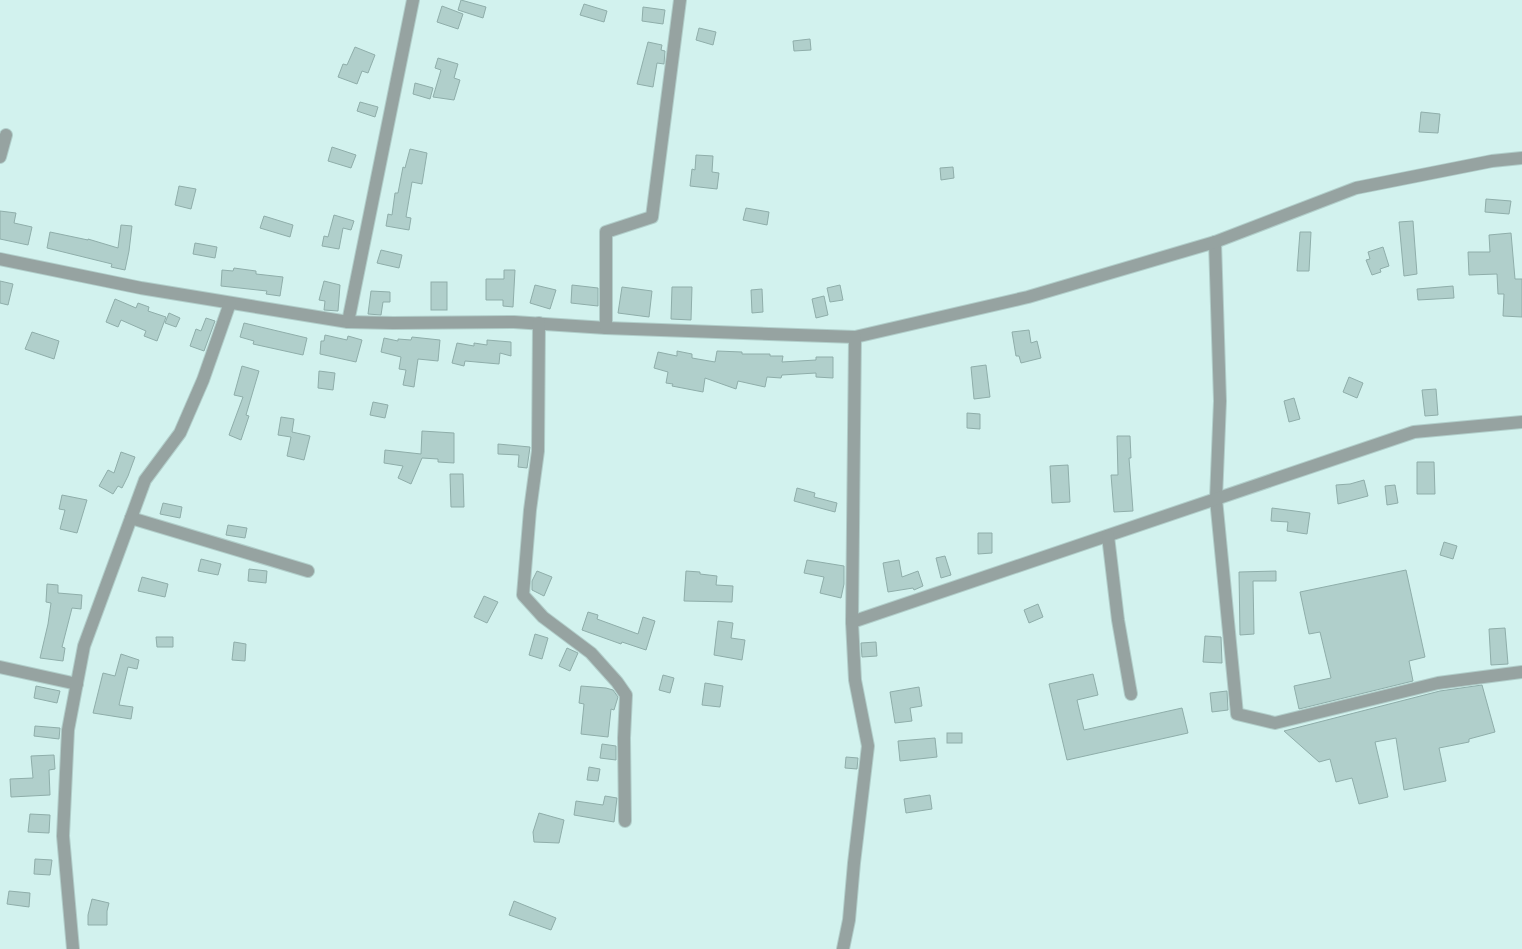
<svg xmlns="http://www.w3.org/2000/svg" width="1522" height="949" font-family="Montserrat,sans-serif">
  <rect width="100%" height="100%" fill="#d2f2ee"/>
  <g fill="#b0cfcb" stroke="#8faeaa">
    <polygon points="461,0 486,7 483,18 458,10"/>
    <polygon points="584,4 607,11 604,22 580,15"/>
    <polygon points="442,6 463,14 458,29 437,22"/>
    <polygon points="643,7 665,10 663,24 642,21"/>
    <polygon points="699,28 716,32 713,45 696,40"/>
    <polygon points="810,39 811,50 794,51 793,41"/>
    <polygon points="648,42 662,45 661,50 665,51 664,64 657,63 653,87 637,84"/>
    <polygon points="355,47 375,55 368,73 362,71 357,84 338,77 343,64 347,65"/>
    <polygon points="438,58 458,64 454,78 460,80 454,100 433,97 441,70 435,68"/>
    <polygon points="415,83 433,88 430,99 413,94"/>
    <polygon points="360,102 378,107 375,117 357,111"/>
    <polygon points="1421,112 1440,114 1438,133 1419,132"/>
    <polygon points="332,147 356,155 351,168 328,161"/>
    <polygon points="410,149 427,153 422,184 412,182 406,217 411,218 409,230 386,226 388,214 392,215 395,193 398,193 403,167 405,168"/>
    <polygon points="696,155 713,156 712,172 719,173 717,189 690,186 692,169 695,170"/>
    <polygon points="953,167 954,178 941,180 940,168"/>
    <polygon points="179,186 196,189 191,209 175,205"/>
    <polygon points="1486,199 1511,201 1509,214 1485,212"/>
    <polygon points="746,208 769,212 767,225 743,220"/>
    <polygon points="0,211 16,213 14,223 32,227 28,245 0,239"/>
    <polygon points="334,215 354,221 351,230 343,228 339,249 322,246 324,236 328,237"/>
    <polygon points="264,216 293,225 290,237 260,228"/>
    <polygon points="1413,221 1417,274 1404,276 1399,222"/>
    <polygon points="121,225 132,226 129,251 125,270 111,267 112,264 47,248 50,232 88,240 88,239 118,248"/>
    <polygon points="1300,232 1311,232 1309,271 1297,271"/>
    <polygon points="1511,233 1515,279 1522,279 1522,317 1503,316 1504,294 1498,294 1497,274 1469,275 1468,252 1490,252 1489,235"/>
    <polygon points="195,243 217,247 215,258 193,254"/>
    <polygon points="1383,247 1389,266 1380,269 1381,272 1372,275 1366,260 1370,259 1368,252"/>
    <polygon points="381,250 402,255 399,268 377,263"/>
    <polygon points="234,268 256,271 256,274 283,277 280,296 266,294 267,291 221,286 222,270 233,271"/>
    <polygon points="504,270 515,270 513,307 503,306 503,300 486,300 486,279 504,279"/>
    <polygon points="0,281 13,284 8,305 0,303"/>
    <polygon points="324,281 340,285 338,311 324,310 325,301 319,300"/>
    <rect x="431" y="282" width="16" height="28"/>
    <polygon points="535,285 556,290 550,309 530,303"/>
    <polygon points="572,285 598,288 598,306 571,303"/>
    <polygon points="840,285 843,300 830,302 827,288"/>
    <polygon points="1453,286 1454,298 1418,300 1417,289"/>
    <polygon points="622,287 652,291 649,317 618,313"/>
    <polygon points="672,287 692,287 691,320 671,319"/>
    <polygon points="762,289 763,312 752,313 751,290"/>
    <polygon points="371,291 390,292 390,302 383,302 381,315 368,314"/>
    <polygon points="824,296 828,315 816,318 812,299"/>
    <polygon points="115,299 136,308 138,303 149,307 148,311 166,317 157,341 144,336 146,331 121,320 118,327 106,322"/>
    <polygon points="169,313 180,318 176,327 165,323"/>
    <polygon points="206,318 215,321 204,351 190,346 196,329 201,331"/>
    <polygon points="244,323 307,338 303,355 253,344 254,341 240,337"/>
    <polygon points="1029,330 1031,343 1037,341 1041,358 1021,363 1019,356 1016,356 1012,332"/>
    <polygon points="32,332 59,341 54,359 25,349"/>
    <polygon points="325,335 347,340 348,336 362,340 356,362 320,354 321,341 324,341"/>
    <polygon points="412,337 440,340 438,361 418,359 414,387 403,385 406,370 399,369 401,357 381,352 384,338 398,341 398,339 411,340"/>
    <polygon points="487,340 511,342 511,356 500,353 499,364 465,361 464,366 452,363 457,343 474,346 474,343 487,345"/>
    <polygon points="677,351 692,354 692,358 715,362 717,351 742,352 742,354 770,354 770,356 783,356 782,362 816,360 816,357 833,357 833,378 816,377 816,373 782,375 781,378 767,377 765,387 738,381 736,389 705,378 703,392 672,386 673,384 666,383 668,372 654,368 658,352 677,356"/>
    <polygon points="986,365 990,397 974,399 971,367"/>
    <polygon points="242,366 259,371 246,415 249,416 241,440 229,435 243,397 234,395"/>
    <polygon points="319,371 335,373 333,390 318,388"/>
    <polygon points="1349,377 1363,383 1357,398 1343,392"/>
    <polygon points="1436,389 1438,415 1425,416 1422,390"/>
    <polygon points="1294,398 1300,419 1289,422 1284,401"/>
    <polygon points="373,402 388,405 385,418 370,415"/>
    <polygon points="967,413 980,414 980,429 967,428"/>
    <polygon points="281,417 294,419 292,432 310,436 304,460 287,456 291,437 278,435"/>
    <polygon points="422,431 454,433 454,463 438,462 438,459 422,458 411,484 398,478 403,466 384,463 385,450 421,454"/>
    <polygon points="1117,436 1130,436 1131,458 1129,458 1133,511 1114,512 1111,475 1118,475"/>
    <polygon points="498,444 530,447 527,468 518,467 519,455 498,454"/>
    <polygon points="121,452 135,457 128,476 122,488 118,486 113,494 99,486 108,470 114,473"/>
    <polygon points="1417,462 1434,462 1435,494 1417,494"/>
    <polygon points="1068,465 1070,502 1052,503 1050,466"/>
    <polygon points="450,474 463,474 464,507 451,507"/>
    <polygon points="1364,480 1368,496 1338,504 1336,485 1350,484"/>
    <polygon points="1395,485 1398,503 1387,505 1385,486"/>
    <polygon points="797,488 815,493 814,497 837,503 835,512 794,501"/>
    <polygon points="62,495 87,500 77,533 60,529 65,510 59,509"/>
    <polygon points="163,503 182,507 180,518 160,514"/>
    <polygon points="1272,508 1310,513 1307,534 1287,531 1288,522 1271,521"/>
    <polygon points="228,525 247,528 245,538 226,535"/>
    <polygon points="978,533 992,533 992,553 978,554"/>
    <polygon points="1444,542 1457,546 1453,559 1440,555"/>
    <polygon points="945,556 951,575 941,578 936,558"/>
    <polygon points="201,559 221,564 218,575 198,571"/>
    <polygon points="807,560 844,566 844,584 841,598 820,593 824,577 804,573"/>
    <polygon points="899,560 902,577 918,571 923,586 914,590 913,588 888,592 883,563"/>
    <polygon points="249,569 267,571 266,583 248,581"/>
    <polygon points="1406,570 1425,657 1409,661 1413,681 1299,709 1294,686 1331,678 1320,632 1309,634 1300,592"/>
    <polygon points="537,571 552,577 544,596 532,590 532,581"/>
    <polygon points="686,571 700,572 700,574 717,576 716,585 733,586 732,602 684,601"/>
    <polygon points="1276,571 1276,581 1253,581 1254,634 1240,635 1239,572"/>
    <polygon points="142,577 168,584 165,597 138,591"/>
    <polygon points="47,584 58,585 58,593 82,595 81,609 72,608 62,647 65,648 63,661 40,658 48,624 51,603 46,602"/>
    <polygon points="484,596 498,602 487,623 474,617"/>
    <polygon points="1038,604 1043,617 1029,623 1024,610"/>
    <polygon points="588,612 598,615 597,619 638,634 643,617 655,621 646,650 622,642 621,644 582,630"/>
    <polygon points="718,621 733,623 731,638 745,640 742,660 714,655"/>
    <polygon points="1505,628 1508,664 1491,665 1489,629"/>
    <polygon points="535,634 548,638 542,659 529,655"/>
    <polygon points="1205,636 1221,637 1222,663 1203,662"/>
    <polygon points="156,637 173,637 173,647 157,647"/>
    <polygon points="234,642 246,644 245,661 232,660"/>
    <polygon points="876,642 877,656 862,657 861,643"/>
    <polygon points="567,648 578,653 570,671 559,666"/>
    <polygon points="121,654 139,660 137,669 128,667 119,705 133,707 131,719 93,713 103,673 115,676"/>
    <polygon points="1093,674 1098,695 1077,700 1084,730 1182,708 1188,733 1067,760 1049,684"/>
    <polygon points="663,675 674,678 670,693 659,690"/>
    <polygon points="705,683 723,686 720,707 702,705"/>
    <polygon points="1482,685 1495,732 1469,739 1469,742 1439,748 1446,781 1404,790 1396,738 1375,742 1388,797 1359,804 1352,778 1336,782 1330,759 1319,762 1284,731 1440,691"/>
    <polygon points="36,686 60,691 57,703 34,698"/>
    <polygon points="581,686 606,688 613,690 618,697 614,710 611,709 608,737 581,734 584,704 579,703"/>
    <polygon points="919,687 922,706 910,708 912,721 895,723 890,692"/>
    <polygon points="1227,691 1228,710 1212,712 1210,693"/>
    <polygon points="35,726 60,728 59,739 34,736"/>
    <rect x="947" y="733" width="15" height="10"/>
    <polygon points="935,738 937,757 900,761 898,741"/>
    <polygon points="602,744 616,746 616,760 600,758"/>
    <polygon points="54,755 55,769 49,770 50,795 11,797 10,779 33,778 31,756"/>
    <polygon points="846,757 858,758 857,769 845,768"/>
    <polygon points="589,767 600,769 598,781 587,780"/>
    <polygon points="930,795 932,809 906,813 904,799"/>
    <polygon points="605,796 617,798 614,822 574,815 576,801 603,805"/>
    <polygon points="539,813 564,820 559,843 534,842 533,832"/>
    <polygon points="30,814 50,815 49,833 28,832"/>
    <polygon points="35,859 52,860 50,875 34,874"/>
    <polygon points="9,891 30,893 29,907 7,904"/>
    <polygon points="92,899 109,903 107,911 107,925 88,925 88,915"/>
    <polygon points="514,901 556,918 551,930 509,915"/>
  </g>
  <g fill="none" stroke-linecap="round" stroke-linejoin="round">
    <g stroke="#b1ceca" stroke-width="14">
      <g id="street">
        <polyline points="0,157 6,135"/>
        <polyline points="1215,242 1220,401 1216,499 1237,714 1275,723 1438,683 1522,672"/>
        <polyline points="0,259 141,288 348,322 393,323 514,322 606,328 855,337 1028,297 1215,242 1356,188 1492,161 1522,158"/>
        <polyline points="348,322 413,0"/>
        <polyline points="539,323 538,451 530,510 523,595 543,617 591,653 617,682 626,695 624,738 625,821"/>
        <polyline points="606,328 606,232 652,217 680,0"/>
        <polyline points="855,337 852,622 1414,432 1522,422"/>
        <polyline points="131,518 308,571"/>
        <polyline points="1108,536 1118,620 1131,694"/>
        <polyline points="0,667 77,684"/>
        <polyline points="73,949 63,836 68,730 84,646 145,480 180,433 203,380 230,303"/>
        <polyline points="843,949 849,920 854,863 868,746 855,680 852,622"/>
      </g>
    </g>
    <use href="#street" stroke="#96a3a1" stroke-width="12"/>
  </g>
</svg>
